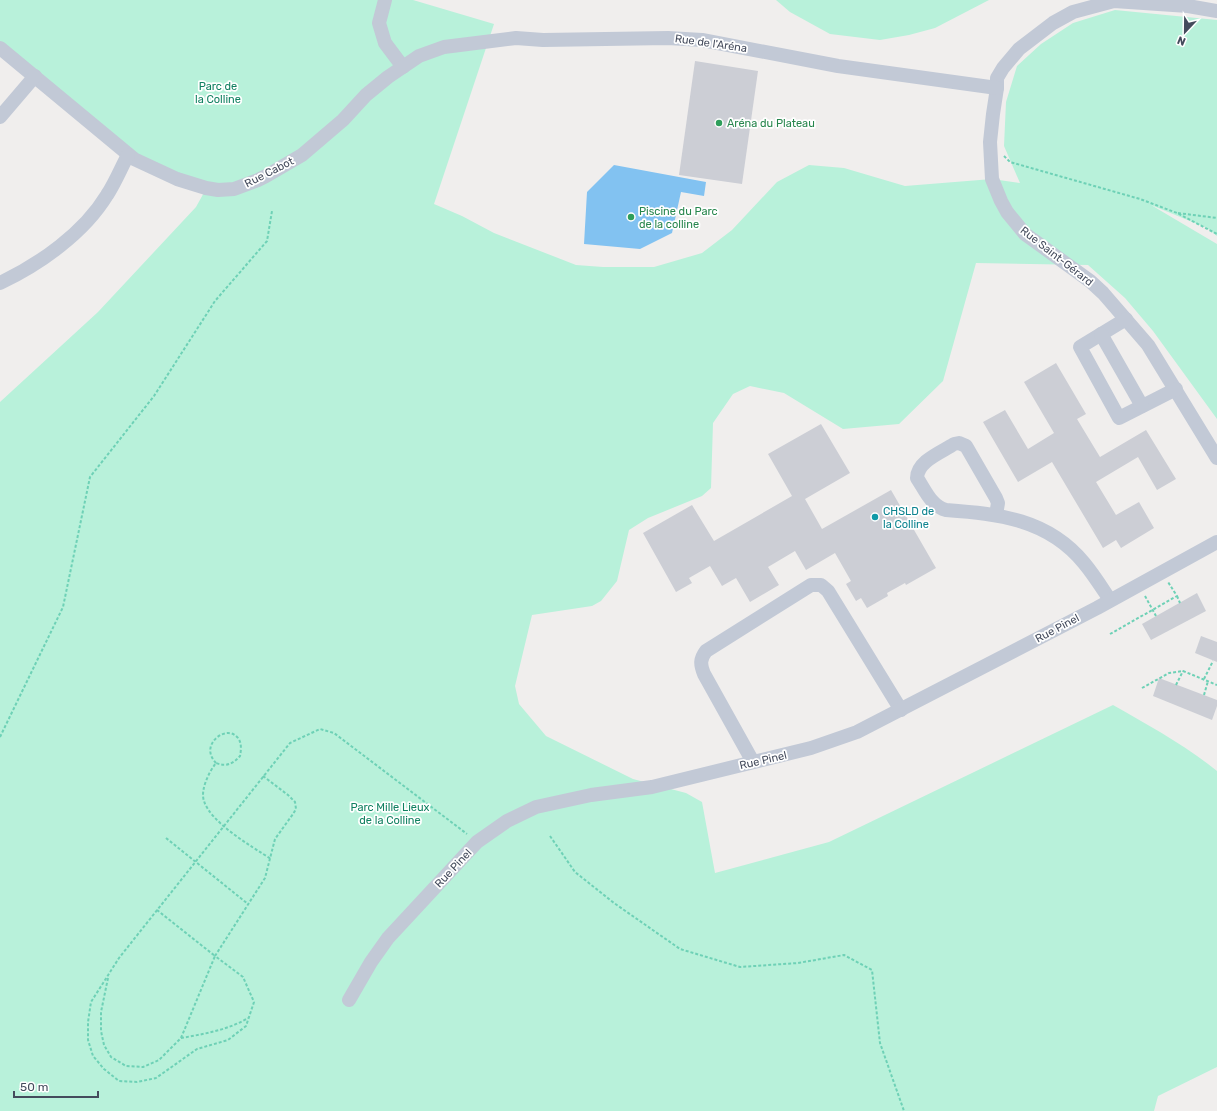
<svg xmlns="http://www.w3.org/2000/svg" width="1217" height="1111" font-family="Rubik,sans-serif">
  <rect width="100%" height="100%" fill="#f0eeed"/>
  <g fill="#b8f1da">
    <path d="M 0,0 L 413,0 L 494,24 L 434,204 L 462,216 L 494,233 L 576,265 L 603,267 L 654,267 L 702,253 L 732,230 L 777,182 L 809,165 L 844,168 L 905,186 L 992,179 L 1020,183 L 1004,146 L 1006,102 L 1017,66 L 1041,44 L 1073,23 L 1115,10 L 1217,20 L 1217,236 L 1207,228 L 1151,205 L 1217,244 L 1217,419 L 1153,331 L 1125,298 L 1088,265 L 976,263 L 943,381 L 899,424 L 843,429 L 784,393 L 750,386 L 733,394 L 713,423 L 711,488 L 702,496 L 648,518 L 629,530 L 617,581 L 601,601 L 592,606 L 532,615 L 515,686 L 519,704 L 546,736 L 633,779 L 686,793 L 702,802 L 715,873 L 829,842 L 1113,705 C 1148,725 1185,745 1217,771 L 1217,1067 L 1158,1096 L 1154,1111 L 0,1111 L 0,402 L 98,312 L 196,207 L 206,189 L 128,155 L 0,48 Z"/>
    <polygon points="776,0 989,0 935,28 909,35 880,40 830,34 790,12"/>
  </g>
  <polygon fill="#82c2f1" points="614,165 706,182 704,196 681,192 672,233 640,249 584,244 587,192"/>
  <g fill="#ccced5">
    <polygon points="695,61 758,71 742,184 679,175"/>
    <polygon points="1056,363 1086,414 1077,419 1100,457 1146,430 1176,479 1157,490 1138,457 1096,482 1116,515 1139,502 1154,528 1121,548 1116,540 1103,548 1052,462 1018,482 983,422 1005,410 1028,449 1054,433 1024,382"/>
    <polygon points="821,424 850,473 805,499 822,529 891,490 936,568 906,585 905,583 887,593 888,596 867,608 861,598 856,601 846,584 851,581 835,553 806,570 795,551 768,567 779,585 750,602 736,578 722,586 710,566 689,578 692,583 676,592 643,533 692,505 714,541 792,496 768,454"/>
    <polygon points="1197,593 1206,611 1151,640 1142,624"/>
    <polygon points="1201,636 1217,642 1217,662 1195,653"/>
    <polygon points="1159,678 1217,700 1217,706 1212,720 1153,696"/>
  </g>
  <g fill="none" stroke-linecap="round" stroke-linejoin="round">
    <g stroke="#6ed1b6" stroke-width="2" stroke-dasharray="3 2" stroke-linecap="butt">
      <polyline points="1004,156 1010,162 1140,199 1177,213 1217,234"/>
      <polyline points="1178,213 1217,218"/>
      <polyline points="1145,596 1156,616"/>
      <polyline points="1177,596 1180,603"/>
      <polyline points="1110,634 1177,596 1168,582"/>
      <polyline points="1204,679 1213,661"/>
      <polyline points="1176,685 1183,671"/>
      <polyline points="1142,688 1169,673 1183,671 1217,685"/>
      <polyline points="1204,695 1208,681"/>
      <polyline points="0,737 63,607 90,477 154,396 215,301 267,241 272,211"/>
      <path d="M 216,763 C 214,761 212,758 211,755 C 206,740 228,725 238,738 C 242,743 241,751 240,756 C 233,764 226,767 216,763 C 209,772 200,790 204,801 C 211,823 251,846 271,859"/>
      <polyline points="263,776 288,795 295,802 296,809 293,814 275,839 265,878 215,956 243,977 254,1002 246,1026 228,1040 197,1049 156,1078 137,1082 119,1081 104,1069 93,1056 88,1040 88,1022 91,1002 119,958 290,743 320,729 334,733 467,834"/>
      <polyline points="550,836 575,872 614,903 680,949 740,967 798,963 844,955 872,970 880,1043 904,1111"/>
      <polyline points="166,838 248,904"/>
      <polyline points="108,978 101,1012 101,1031 104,1045 111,1057 126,1066 143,1067 159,1060 181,1038 215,956 157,910"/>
      <path d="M 181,1038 C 204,1034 228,1030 248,1018"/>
    </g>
    <g stroke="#c2c9d6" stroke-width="14">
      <polyline points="385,0 379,23 385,43 403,67"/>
      <polyline points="1217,11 1188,6 1114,1 1073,12 1053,23 1019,49 1003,68 997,78 997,88 993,114 990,142 992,179 1001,201 1007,212 1025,234 1090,281 1103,293 1148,345 1217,458"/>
      <polyline points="0,48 134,159 177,179 206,188 218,190 234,189 258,180 266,176 302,155 343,120 366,95 388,77 419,56 444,47 516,38 543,40 668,38 702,40 838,66 997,88"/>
      <polyline points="0,117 35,76"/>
      <path d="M 0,283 C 40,264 84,233 107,195 C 115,183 121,168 128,155"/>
      <polyline points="1126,319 1080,347 1119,418 1176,389"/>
      <polyline points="1101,334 1142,406"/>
      <path d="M 996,515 L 998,503 L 996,498 L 966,446 L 959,443 L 954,444 C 942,452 917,461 917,478 C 925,490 931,506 946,510 C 999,514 1048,519 1084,563 C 1094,575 1102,588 1110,600"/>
      <path d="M 753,762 L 704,674 C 700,664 700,659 706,651 L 811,585 L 821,585 L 828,591 L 901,710"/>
      <polyline points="349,1000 371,962 388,938 477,842 507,821 536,807 591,795 652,787 811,748 857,732 1097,608 1217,542"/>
    </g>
  </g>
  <g fill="#2e9e5b" stroke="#fff" stroke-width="1.5">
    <circle cx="719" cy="123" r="4"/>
    <circle cx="631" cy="217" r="4"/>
  </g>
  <circle fill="#0f9aa8" stroke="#fff" stroke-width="1.5" cx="875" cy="517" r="4"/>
  <g text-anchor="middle" stroke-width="3.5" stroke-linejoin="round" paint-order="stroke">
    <g font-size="11" fill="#444b5c" stroke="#fff">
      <text transform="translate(711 43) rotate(8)" y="4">Rue de l'Aréna</text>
      <text transform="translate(269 172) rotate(-27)" y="4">Rue Cabot</text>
      <text transform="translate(1057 256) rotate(38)" y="4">Rue Saint-Gérard</text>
      <text transform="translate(1057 628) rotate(-28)" y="4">Rue Pinel</text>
      <text transform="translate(763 760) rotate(-13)" y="4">Rue Pinel</text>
      <text transform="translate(453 868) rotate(-47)" y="4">Rue Pinel</text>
    </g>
    <g font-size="11" fill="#118161" stroke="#fff">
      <text x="218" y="90">Parc de<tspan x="218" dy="13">la Colline</tspan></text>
      <text x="390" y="811">Parc Mille Lieux<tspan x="390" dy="13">de la Colline</tspan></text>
    </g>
    <g font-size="11" fill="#27864d" stroke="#fff" text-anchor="start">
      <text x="727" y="127">Aréna du Plateau</text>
      <text x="639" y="215">Piscine du Parc<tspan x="639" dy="13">de la colline</tspan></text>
    </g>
    <g font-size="11" fill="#0d838f" stroke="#fff" text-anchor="start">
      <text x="883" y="515">CHSLD de<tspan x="883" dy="13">la Colline</tspan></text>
    </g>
  </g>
  <g transform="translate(1185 32) rotate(202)" stroke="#ffffff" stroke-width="3" paint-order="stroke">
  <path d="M0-3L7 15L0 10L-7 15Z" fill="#444b5c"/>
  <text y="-6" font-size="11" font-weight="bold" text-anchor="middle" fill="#444b5c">N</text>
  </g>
  <path d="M14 1091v6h84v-6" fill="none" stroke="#444b5c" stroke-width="2"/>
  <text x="20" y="1091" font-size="12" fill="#444b5c" stroke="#ffffff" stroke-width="3" paint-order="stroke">50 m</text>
</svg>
